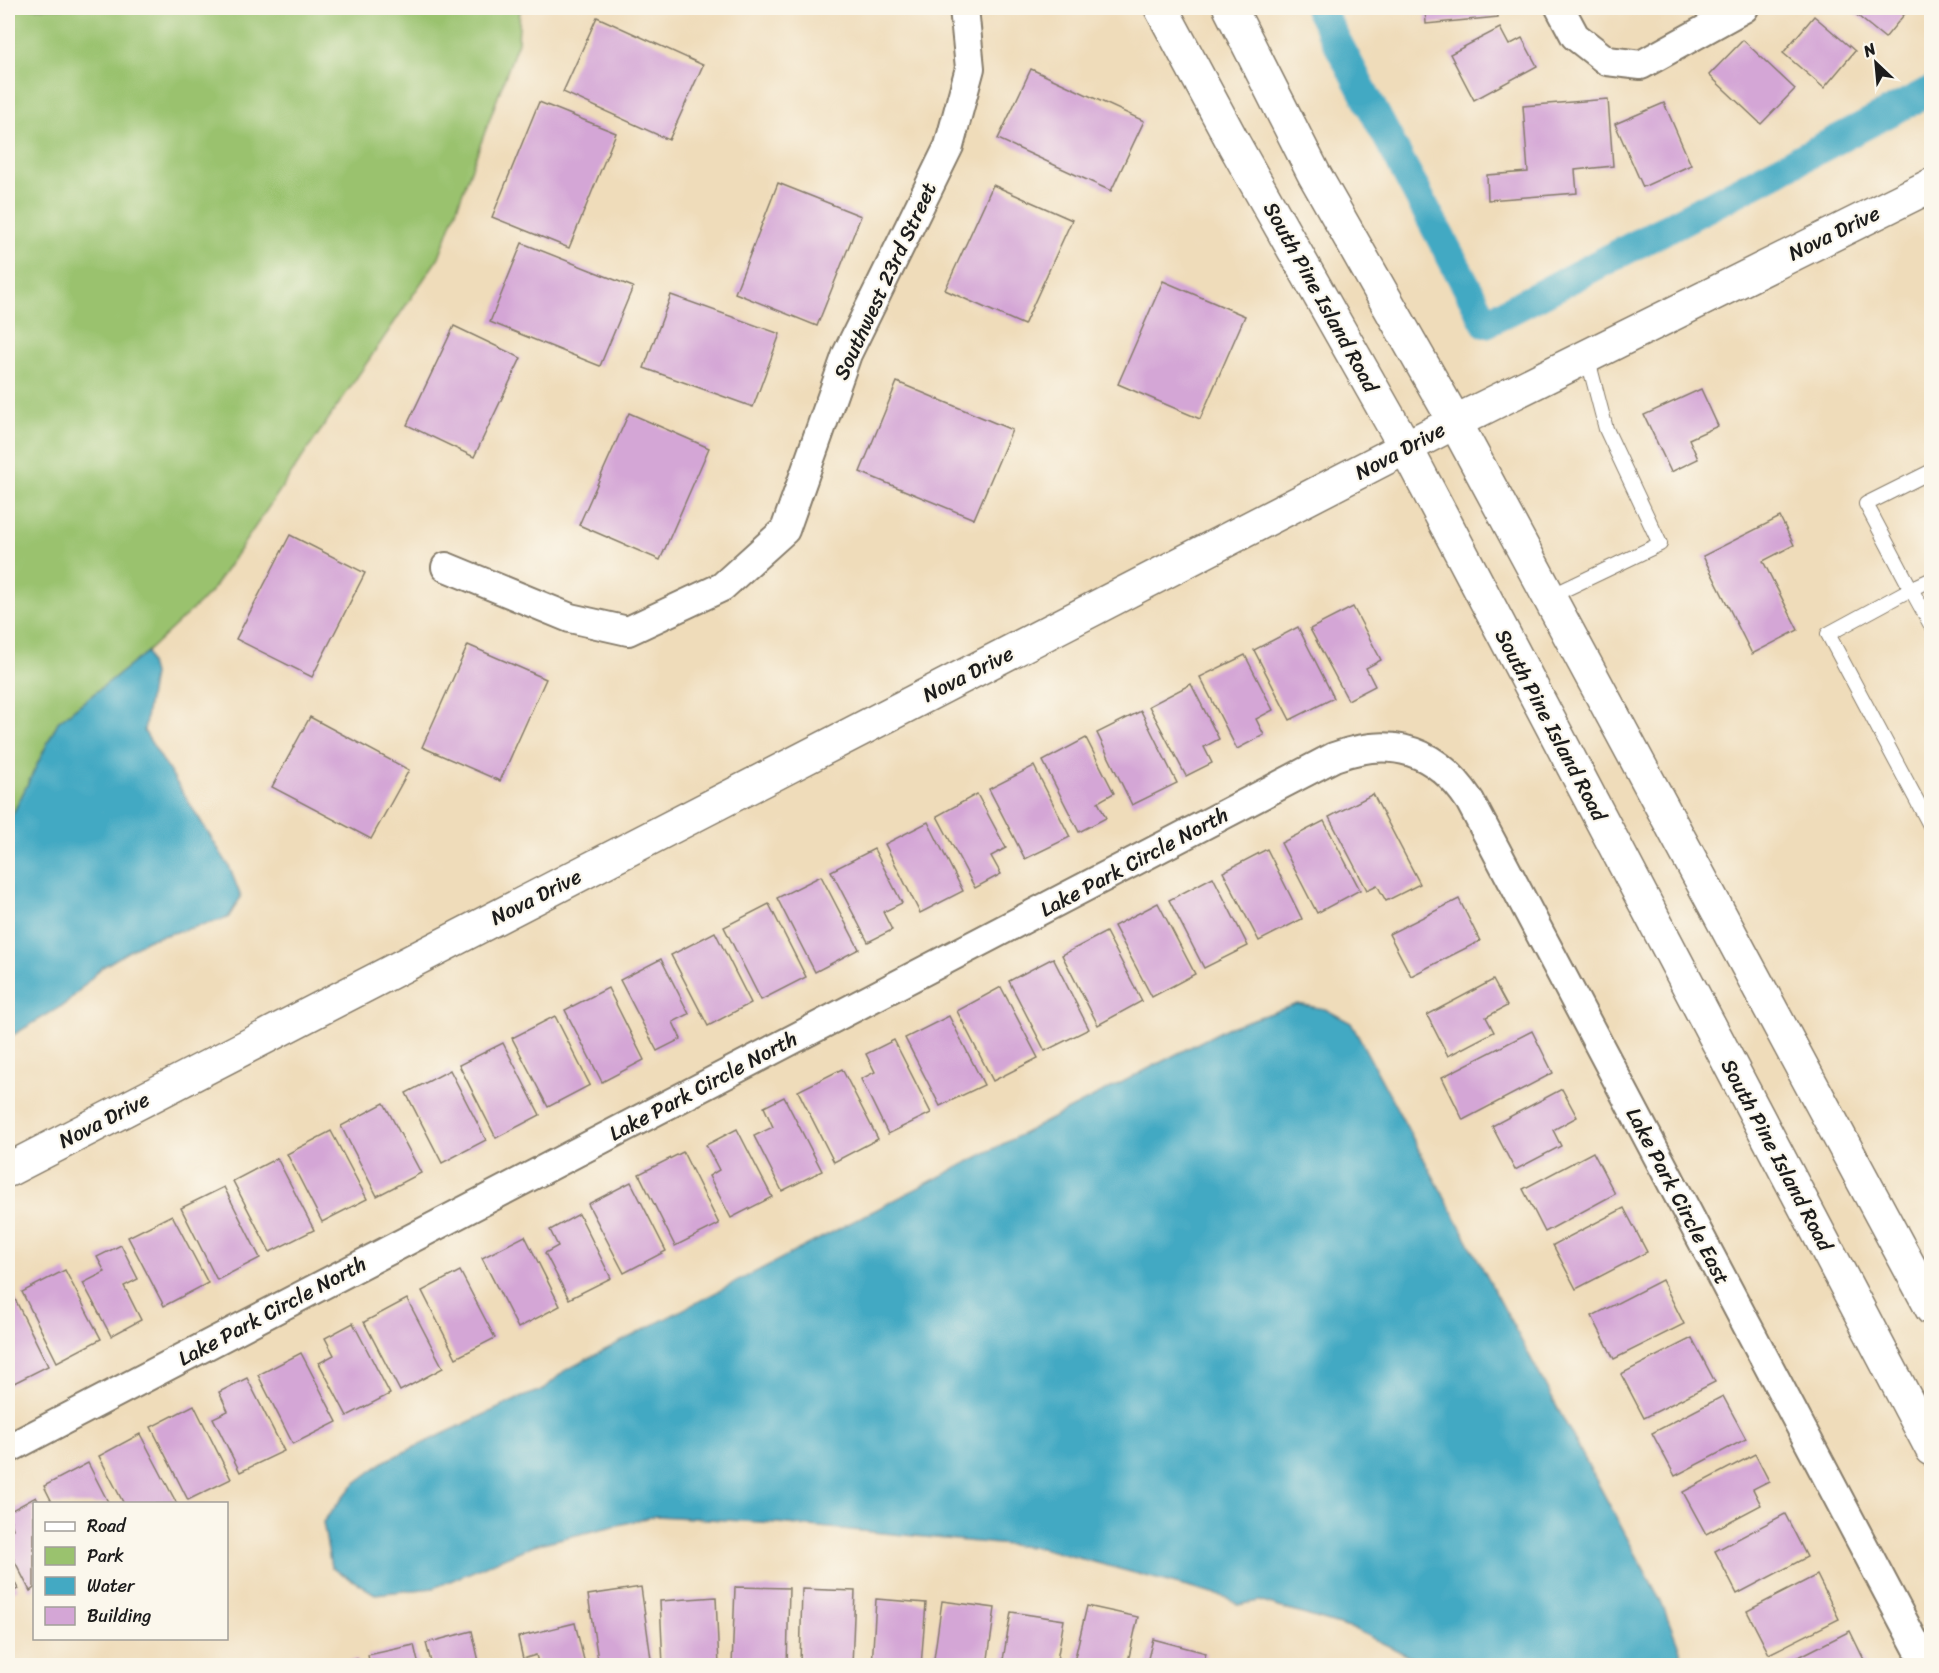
<svg xmlns="http://www.w3.org/2000/svg" width="1939" height="1673" font-family="Sriracha,sans-serif">
  <rect width="100%" height="100%" fill="#fbf7ec"/>
  <filter id="ink" filterUnits="userSpaceOnUse"><feTurbulence type="fractalNoise" baseFrequency=".0167" numOctaves="2"/><feDisplacementMap in="SourceGraphic" scale="12" xChannelSelector="R" yChannelSelector="G"/><feConvolveMatrix kernelMatrix="1 2 1 2 8 2 1 2 1" color-interpolation-filters="sRGB"/></filter>
  <filter id="wash" filterUnits="userSpaceOnUse"><feTurbulence type="fractalNoise" baseFrequency=".008" numOctaves="4" result="noise"/><feDisplacementMap in="SourceGraphic" scale="24" xChannelSelector="R" yChannelSelector="G"/><feGaussianBlur stdDeviation="1.35" result="paint"/><feColorMatrix in="noise" values="0 0 0 0 0 0 0 0 0 0 0 0 0 0 0 0 0 1.4 0 .05"/><feComposite in="paint" operator="in"/></filter>
  <g filter="url(#wash)">
    <rect width="100%" height="100%" fill="#efdcba"/>
    <polygon fill="#9ac26e" stroke="#5b6f45" stroke-width="1.5" points="8,8 520,8 518,42 439,257 210,593 147,652 58,722 8,824"/>
    <g fill="#43a9c3" stroke="#306270" stroke-width="1.5">
      <polygon points="147,652 153,674 144,731 229,866 241,897 228,918 147,940 101,968 67,1003 8,1038 8,824 58,722"/>
      <polygon points="1297,1004 1325,1009 1351,1023 1661,1601 1686,1665 1427,1665 1356,1630 1259,1601 1238,1605 1228,1598 1041,1548 777,1523 656,1516 534,1545 434,1588 375,1594 331,1567 323,1522 353,1485 385,1461 522,1397 543,1390 564,1371 1227,1028"/>
    </g>
    <g fill="none" stroke-linecap="round" stroke-linejoin="round">
      <polyline stroke="#43a9c3" stroke-width="30" points="1319,8 1486,323 1932,90"/>
    </g>
    <g id="blocks">
      <g fill="#d4a6d6">
        <polygon points="1425,8 1498,8 1498,17 1426,24"/>
        <polygon points="1848,8 1905,8 1908,10 1885,38"/>
        <polygon points="1814,16 1855,51 1824,88 1783,53"/>
        <polygon points="597,17 703,65 669,140 563,92"/>
        <polygon points="1500,28 1509,45 1522,38 1537,66 1474,100 1450,54"/>
        <polygon points="1743,40 1795,89 1761,124 1709,75"/>
        <polygon points="1031,69 1144,121 1111,191 998,139"/>
        <polygon points="1608,99 1613,166 1575,170 1577,193 1488,200 1487,175 1528,172 1523,106"/>
        <polygon points="539,102 616,133 569,248 492,217"/>
        <polygon points="1664,103 1691,165 1643,187 1615,124"/>
        <polygon points="778,183 861,216 817,326 735,293"/>
        <polygon points="993,185 1072,220 1024,325 945,290"/>
        <polygon points="522,243 633,287 600,366 490,322"/>
        <polygon points="1163,281 1245,316 1200,419 1118,384"/>
        <polygon points="671,295 780,334 753,407 644,368"/>
        <polygon points="454,326 521,358 474,457 407,425"/>
        <polygon points="897,382 1012,430 974,519 860,472"/>
        <polygon points="1701,389 1718,426 1689,439 1698,459 1671,472 1644,415"/>
        <polygon points="629,413 709,448 660,560 579,525"/>
        <polygon points="1780,517 1794,545 1763,561 1798,630 1752,654 1703,556"/>
        <polygon points="290,535 365,573 312,677 236,639"/>
        <polygon points="1353,607 1381,660 1366,668 1375,686 1348,700 1310,629"/>
        <polygon points="1298,627 1334,698 1290,720 1254,650"/>
        <polygon points="468,645 546,679 500,781 422,747"/>
        <polygon points="1245,655 1273,710 1256,719 1264,735 1237,749 1200,677"/>
        <polygon points="1191,684 1219,739 1204,747 1212,763 1186,776 1149,706"/>
        <polygon points="1141,711 1177,783 1132,805 1097,733"/>
        <polygon points="310,717 409,770 371,839 272,787"/>
        <polygon points="1086,738 1114,793 1098,802 1106,818 1079,832 1043,761"/>
        <polygon points="1034,766 1070,837 1025,859 989,789"/>
        <polygon points="977,794 1006,848 991,856 1001,874 975,888 937,816"/>
        <polygon points="1373,794 1420,884 1386,901 1377,885 1367,890 1329,817"/>
        <polygon points="1324,821 1360,890 1317,913 1281,843"/>
        <polygon points="928,822 963,891 920,913 885,844"/>
        <polygon points="874,849 902,903 883,912 892,930 868,942 831,871"/>
        <polygon points="1267,849 1302,919 1259,941 1223,872"/>
        <polygon points="821,876 859,949 815,972 777,898"/>
        <polygon points="1213,877 1248,946 1204,968 1169,900"/>
        <polygon points="1459,899 1480,941 1411,976 1389,934"/>
        <polygon points="1158,903 1195,974 1152,997 1114,926"/>
        <polygon points="769,904 806,977 761,1000 724,927"/>
        <polygon points="715,932 751,1003 708,1026 671,955"/>
        <polygon points="1106,932 1142,1001 1098,1025 1062,955"/>
        <polygon points="1053,958 1089,1029 1045,1051 1009,981"/>
        <polygon points="661,959 689,1014 673,1022 681,1039 657,1051 620,980"/>
        <polygon points="1493,980 1507,1006 1486,1017 1494,1032 1448,1056 1427,1015"/>
        <polygon points="1001,987 1038,1058 993,1081 957,1011"/>
        <polygon points="608,988 644,1060 602,1082 565,1010"/>
        <polygon points="555,1016 590,1085 548,1107 512,1038"/>
        <polygon points="949,1016 984,1085 940,1106 905,1038"/>
        <polygon points="1532,1031 1553,1073 1463,1120 1442,1077"/>
        <polygon points="894,1040 931,1113 888,1134 861,1079 875,1072 866,1054"/>
        <polygon points="503,1043 540,1115 496,1138 459,1065"/>
        <polygon points="842,1069 878,1139 834,1162 798,1091"/>
        <polygon points="450,1070 486,1140 442,1163 406,1093"/>
        <polygon points="1562,1089 1577,1117 1553,1130 1561,1146 1515,1170 1492,1126"/>
        <polygon points="784,1097 822,1171 782,1191 754,1136 773,1127 764,1107"/>
        <polygon points="384,1103 421,1173 377,1196 341,1126"/>
        <polygon points="737,1129 772,1197 731,1218 709,1176 719,1170 706,1145"/>
        <polygon points="331,1131 367,1199 322,1222 287,1154"/>
        <polygon points="683,1152 719,1224 675,1246 639,1174"/>
        <polygon points="1593,1152 1615,1194 1545,1232 1523,1189"/>
        <polygon points="277,1158 314,1230 270,1252 233,1181"/>
        <polygon points="631,1182 666,1251 624,1273 588,1204"/>
        <polygon points="224,1187 260,1258 217,1280 181,1208"/>
        <polygon points="1624,1208 1647,1252 1576,1289 1553,1245"/>
        <polygon points="579,1214 611,1278 569,1299 545,1253 558,1246 550,1230"/>
        <polygon points="172,1215 208,1283 164,1306 128,1237"/>
        <polygon points="525,1236 560,1306 518,1328 482,1258"/>
        <polygon points="121,1245 138,1279 124,1286 141,1320 111,1336 83,1283 105,1272 97,1257"/>
        <polygon points="65,1270 101,1339 57,1362 22,1292"/>
        <polygon points="460,1271 495,1338 456,1358 422,1291"/>
        <polygon points="1662,1280 1684,1324 1614,1359 1592,1316"/>
        <polygon points="14,1297 48,1366 8,1386 8,1300"/>
        <polygon points="407,1299 443,1368 400,1391 364,1322"/>
        <polygon points="353,1323 390,1394 347,1416 319,1363 334,1355 325,1338"/>
        <polygon points="1692,1338 1715,1382 1644,1418 1621,1374"/>
        <polygon points="301,1353 337,1422 293,1444 258,1375"/>
        <polygon points="247,1378 284,1451 240,1472 213,1418 228,1411 219,1392"/>
        <polygon points="1723,1396 1746,1439 1675,1476 1652,1433"/>
        <polygon points="194,1405 231,1479 188,1500 151,1427"/>
        <polygon points="140,1434 177,1504 124,1504 99,1456"/>
        <polygon points="1755,1454 1769,1481 1753,1489 1761,1505 1706,1534 1683,1492"/>
        <polygon points="88,1463 109,1504 53,1504 44,1486"/>
        <polygon points="36,1497 40,1504 34,1504 34,1588 30,1591 8,1548 8,1532 13,1529 8,1512"/>
        <polygon points="1785,1514 1807,1557 1737,1594 1715,1551"/>
        <polygon points="8,1569 18,1589 8,1594"/>
        <polygon points="1817,1575 1839,1619 1769,1654 1747,1611"/>
        <polygon points="641,1587 652,1666 599,1666 588,1595"/>
        <polygon points="735,1587 789,1588 787,1666 732,1666"/>
        <polygon points="802,1589 855,1591 852,1666 800,1664"/>
        <polygon points="716,1597 719,1666 663,1666 660,1601"/>
        <polygon points="876,1599 926,1603 921,1666 872,1666"/>
        <polygon points="942,1601 995,1608 987,1666 933,1666"/>
        <polygon points="1087,1606 1138,1617 1127,1666 1073,1666"/>
        <polygon points="1011,1612 1064,1620 1056,1666 1002,1666"/>
        <polygon points="575,1623 585,1664 539,1666 536,1655 523,1659 518,1637"/>
        <polygon points="472,1631 480,1666 432,1666 426,1643"/>
        <polygon points="1850,1631 1867,1666 1781,1666"/>
        <polygon points="1153,1639 1206,1653 1203,1666 1146,1666"/>
        <polygon points="414,1645 419,1666 370,1666 368,1655"/>
        <polygon points="357,1659 358,1666 335,1666 335,1665"/>
      </g>
    </g>
  </g>
  <g filter="url(#ink)">
    <use href="#blocks" fill-opacity="0" stroke="#867c6b" stroke-width="1.5"/>
    <g fill="none" stroke-linecap="round" stroke-linejoin="round">
      <g stroke="#867c6b" stroke-width="16">
        <g id="service">
          <polyline points="1932,471 1866,504 1911,589 1932,579"/>
          <polyline points="1549,597 1660,544 1606,429 1587,356"/>
          <polyline points="1932,627 1911,589 1828,634 1932,829"/>
        </g>
      </g>
      <g stroke="#867c6b" stroke-width="32">
        <g id="minor">
          <polyline points="1560,8 1575,36 1607,61 1641,65 1744,8"/>
          <polyline points="446,567 570,618 628,631 722,587 785,530 847,354 949,146 970,68 964,8"/>
          <path d="M 8,1449 L 1334,757 C 1391,736 1436,749 1470,801 L 1927,1666"/>
        </g>
      </g>
      <g stroke="#867c6b" stroke-width="36">
        <polyline id="tertiary" points="8,1170 1455,422 1932,185"/>
      </g>
      <g stroke="#867c6b" stroke-width="36">
        <g id="secondary">
          <polyline points="1161,8 1234,144 1406,448 1932,1449"/>
          <polyline points="1230,8 1314,174 1455,422 1932,1309"/>
        </g>
      </g>
      <use href="#service" stroke="#fff" stroke-width="14"/>
      <use href="#minor" stroke="#fff" stroke-width="28"/>
      <use href="#tertiary" stroke="#fff" stroke-width="33"/>
      <use href="#secondary" stroke="#fff" stroke-width="33"/>
    </g>
  </g>
  <g text-anchor="middle" stroke-width="4.5" stroke-linejoin="round" paint-order="stroke">
    <g font-size="21" fill="#1c1c1c" stroke="#fbf7ec">
      <text transform="translate(1834 233) rotate(-26)" y="7">Nova Drive</text>
      <text transform="translate(885 281) rotate(-65)" y="7">Southwest 23rd Street</text>
      <text transform="translate(1321 297) rotate(61)" y="7">South Pine Island Road</text>
      <text transform="translate(1400 451) rotate(-28)" y="7">Nova Drive</text>
      <text transform="translate(968 674) rotate(-27)" y="7">Nova Drive</text>
      <text transform="translate(1551 725) rotate(62)" y="7">South Pine Island Road</text>
      <text transform="translate(1134 862) rotate(-28)" y="7">Lake Park Circle North</text>
      <text transform="translate(536 897) rotate(-27)" y="7">Nova Drive</text>
      <text transform="translate(703 1086) rotate(-28)" y="7">Lake Park Circle North</text>
      <text transform="translate(104 1120) rotate(-27)" y="7">Nova Drive</text>
      <text transform="translate(1777 1155) rotate(62)" y="7">South Pine Island Road</text>
      <text transform="translate(1678 1196) rotate(62)" y="7">Lake Park Circle East</text>
      <text transform="translate(272 1311) rotate(-28)" y="7">Lake Park Circle North</text>
    </g>
  </g>
  <rect width="1939" height="1673" fill="none" stroke="#fbf7ec" stroke-width="30"/>
  <rect x="33" y="1502" width="195" height="138" fill="#fbf7ec" stroke="#a29f99" stroke-width="1.5"/>
  <rect x="45" y="1522" width="30" height="9" fill="#ffffff" stroke="#a29f99" stroke-width="1.5"/>
  <text x="87" y="1532" font-size="18" fill="#1c1c1c">Road</text>
  <rect x="45" y="1547" width="30" height="18" fill="#9ac26e" stroke="#a29f99" stroke-width="1.5"/>
  <text x="87" y="1562" font-size="18" fill="#1c1c1c">Park</text>
  <rect x="45" y="1577" width="30" height="18" fill="#43a9c3" stroke="#a29f99" stroke-width="1.5"/>
  <text x="87" y="1592" font-size="18" fill="#1c1c1c">Water</text>
  <rect x="45" y="1607" width="30" height="18" fill="#d4a6d6" stroke="#a29f99" stroke-width="1.5"/>
  <text x="87" y="1622" font-size="18" fill="#1c1c1c">Building</text>
  <g transform="translate(1876 63) rotate(334)" stroke="#fbf7ec" stroke-width="4.5" paint-order="stroke">
  <path d="M0-4.5L10 22L0 15L-10 22Z" fill="#1c1c1c"/>
  <text y="-9" font-size="16" font-weight="bold" text-anchor="middle" fill="#1c1c1c">N</text>
  </g>
</svg>
